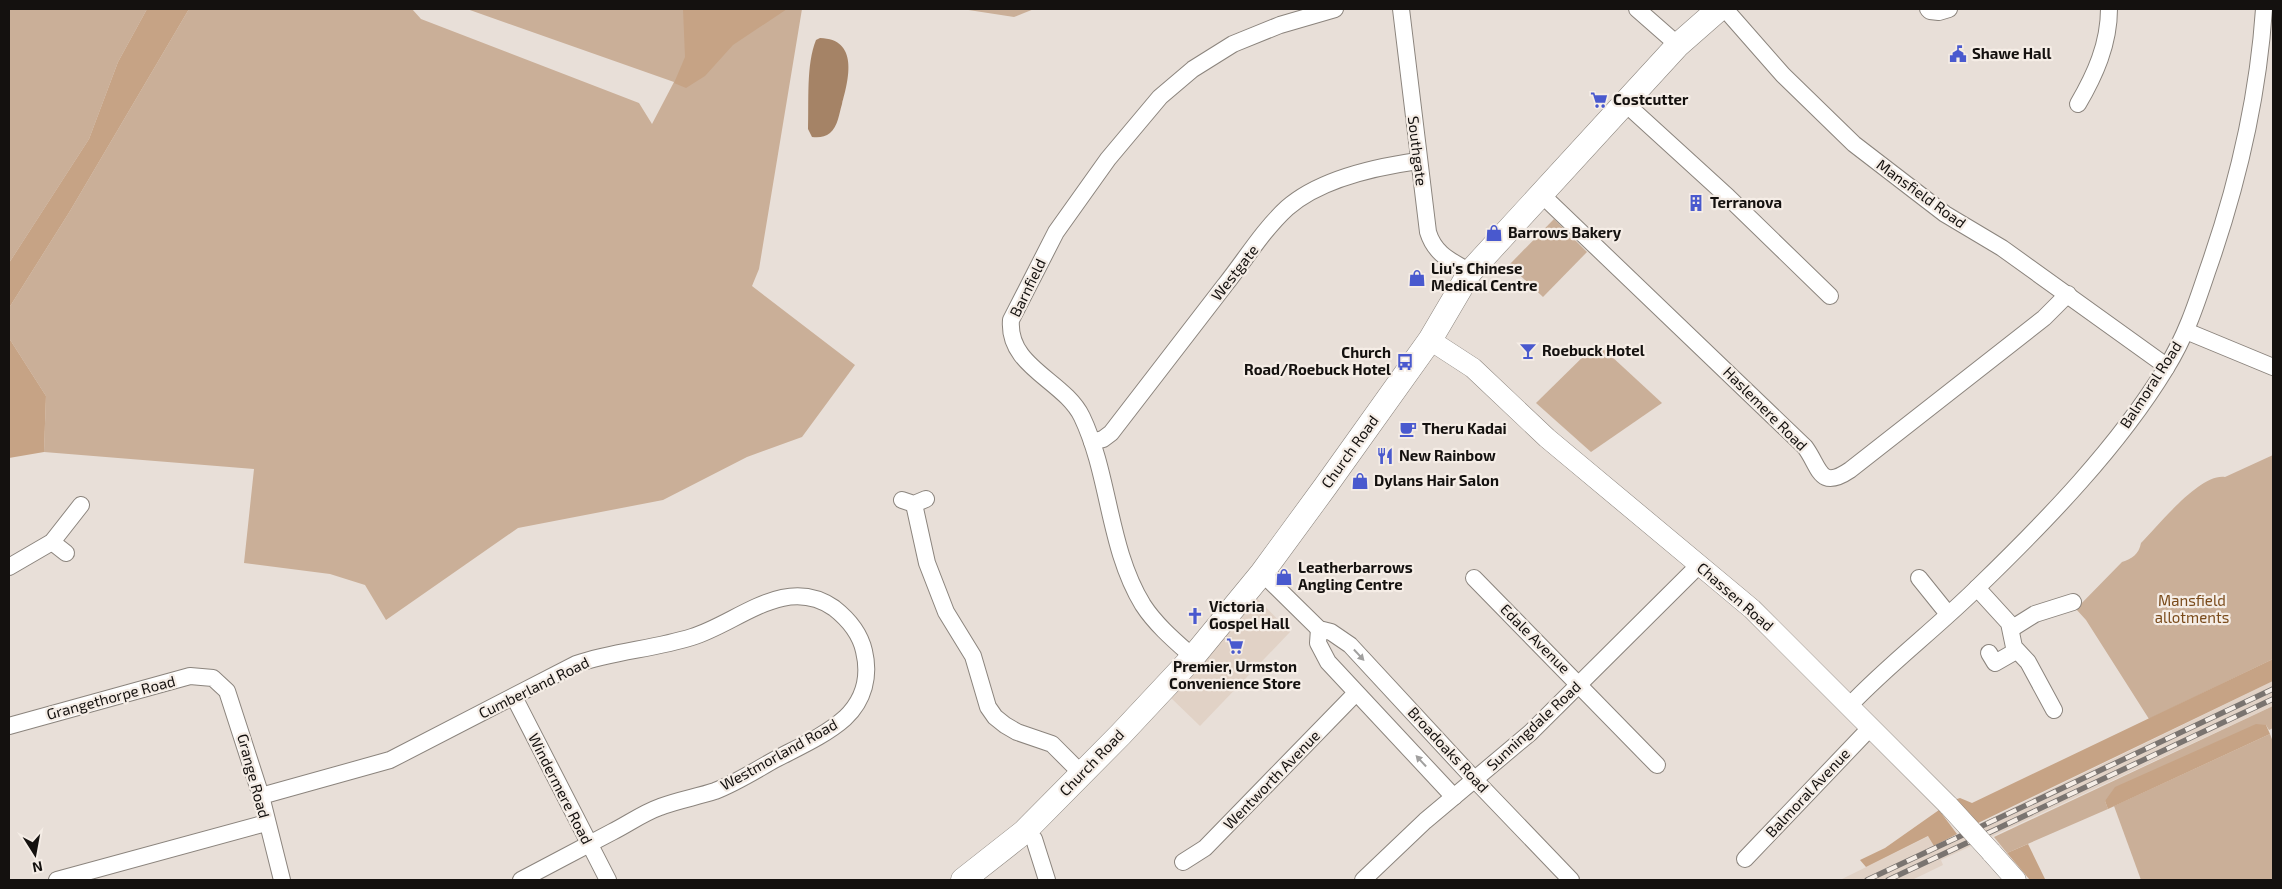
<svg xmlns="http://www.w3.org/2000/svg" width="2282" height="889" font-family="'Exo 2',sans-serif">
  <rect width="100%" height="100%" fill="#e8dfd8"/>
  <g fill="#e1d2c6">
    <polygon points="1255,596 1290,632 1200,726 1170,697"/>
    <polygon points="2273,681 2273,706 1941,860 1943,865 1912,880 1840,880 1929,836 1934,846"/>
  </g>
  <g fill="#caaf98">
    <polygon points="9,9 147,9 118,62 89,139 9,263"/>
    <polygon points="189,9 412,9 421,19 639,103 652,124 674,82 467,9 802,9 759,269 752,286 855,365 802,437 747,457 663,500 518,528 386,620 365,585 330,574 244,563 254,469 44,452 46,396 9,338 9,308 70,211"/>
    <polygon points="962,9 1034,9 1014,17"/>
    <polygon points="1554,219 1587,252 1543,297 1509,265"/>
    <polygon points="1597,343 1662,403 1591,452 1536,403"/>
    <path d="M 2273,455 L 2273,659 L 2149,719 L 2086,620 L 2076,609 L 2122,562 C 2132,559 2139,554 2141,543 C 2158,526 2200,473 2225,477 Z"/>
    <polygon points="2273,706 2273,728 2269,730 2266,725 2105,801 2108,809 2007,853 1994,837"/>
    <polygon points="2270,734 2273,742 2273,880 2141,880 2114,806"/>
  </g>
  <g fill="#c6a385">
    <polygon points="147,9 189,9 70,211 9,308 9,263 89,139 118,62"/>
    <polygon points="683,9 787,9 733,45 705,76 686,88 674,83 685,57"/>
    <polygon points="9,338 46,396 44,452 9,458"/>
    <polygon points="2273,659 2273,681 1976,824 1954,800 1960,798 1972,803"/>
    <polygon points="2256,724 2266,725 2270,734 2108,809 2105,801 2115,787"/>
    <polygon points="1939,810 1957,834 1934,846 1928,836 1866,867 1860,860 1885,848"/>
    <polygon points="2028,844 2045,879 2046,880 2030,880 2007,853"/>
  </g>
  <path fill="#a58366" d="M 820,38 C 859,39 849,79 842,104 C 839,114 838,126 830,133 C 825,137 819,138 812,137 L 808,129 C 809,103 806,64 816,40 Z"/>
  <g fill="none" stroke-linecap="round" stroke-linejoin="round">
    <g stroke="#8b847d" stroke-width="18">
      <g id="minor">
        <path d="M 1401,9 L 1428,232 C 1435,255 1452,261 1470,272"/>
        <polyline points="1637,9 1678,45"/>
        <polyline points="1725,9 1783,75 1854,144 1945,214 2002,248 2162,363 2166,368"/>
        <polyline points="1928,9 1930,11 1939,12 1949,9"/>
        <polyline points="1626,104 1728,197 1830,296"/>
        <path d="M 2078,104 C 2095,75 2109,44 2109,9"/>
        <path d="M 1541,194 L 1805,447 C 1820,467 1819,491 1850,470 L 2044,318 L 2068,294"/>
        <polyline points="2186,331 2273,367"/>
        <path d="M 1092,442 L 1103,439 L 1111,433 C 1149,383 1187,334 1225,285 C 1245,260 1263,230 1287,208 C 1320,179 1375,167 1418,161"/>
        <polyline points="902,500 914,504 926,499"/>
        <polyline points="914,504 927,563 946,612 973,656 988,707 995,717 1005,725 1017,732 1052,744 1081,773"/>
        <polyline points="52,542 66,553"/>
        <polyline points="9,567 52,542 81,505"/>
        <polyline points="1262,573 1319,629 1331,632 1350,645 1475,780 1571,880"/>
        <polyline points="1474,578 1657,765"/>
        <polyline points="1919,578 1948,614"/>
        <polyline points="1977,588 2009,623 2014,647 2028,662 2054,710"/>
        <polyline points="1319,629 1318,643 1328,662 1454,797"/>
        <polyline points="2011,629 2035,614 2073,602"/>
        <polyline points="1989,653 1995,663 2016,651"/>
        <path d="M 1193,657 C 1175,641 1156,625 1143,605 C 1108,548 1110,476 1082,417 C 1064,380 1007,367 1011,320 L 1056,232 L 1108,159 L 1160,97 L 1193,69 L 1233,44 L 1280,25 L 1335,9"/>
        <polyline points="514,697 608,880"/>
        <path d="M 1850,705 C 1891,662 1938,627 1980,585 C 2046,521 2118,447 2166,368 C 2185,338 2196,305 2207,272 C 2237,187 2258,98 2264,9"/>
        <polyline points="9,726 190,676 213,678 227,691 261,796 282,880"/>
        <path d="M 261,796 L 390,760 L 576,664 C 614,651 654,649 692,637 C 738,623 785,574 834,608 C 848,619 860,633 864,651 C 870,676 864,700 845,718 C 826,735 799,747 776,759 C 756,770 736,783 715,791 C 697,797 678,800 660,807 C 643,813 628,824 612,832 C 582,848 551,864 521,880"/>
        <polyline points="1024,832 1034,839 1047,880"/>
        <polyline points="1745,859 1871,727"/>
        <polyline points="1183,862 1205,848 1356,693"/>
        <polyline points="57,880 266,823"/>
        <polyline points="1363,880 1425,821 1530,733 1699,565"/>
      </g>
    </g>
    <g stroke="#8b847d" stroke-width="21">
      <g id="tertiary">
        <polyline points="1430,340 1473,368 1547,438 1752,609 1949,806"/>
        <polyline points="1991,852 2016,880"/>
      </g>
    </g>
    <g stroke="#8b847d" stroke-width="25">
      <polyline id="secondary" points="963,880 1024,832 1121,734 1193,657 1262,573 1325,487 1430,340 1470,272 1678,45 1719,9"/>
    </g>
    <use href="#minor" stroke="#fff" stroke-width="16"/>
    <use href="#tertiary" stroke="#fff" stroke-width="20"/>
    <use href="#secondary" stroke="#fff" stroke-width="24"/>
    <g stroke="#7a7470" stroke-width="5.5">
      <g id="rail">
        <polyline points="1867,880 2273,689"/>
        <polyline points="1888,880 2273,699"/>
      </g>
    </g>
    <use href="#rail" stroke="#f5ede6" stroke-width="4" stroke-dasharray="11" stroke-linecap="butt"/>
    <g stroke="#8b847d" stroke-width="21" stroke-linecap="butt">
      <polyline id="tertiary-bridge" points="1949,806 1991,852"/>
    </g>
    <use href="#tertiary-bridge" stroke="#fff" stroke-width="20"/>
  </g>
  <defs><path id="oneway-solid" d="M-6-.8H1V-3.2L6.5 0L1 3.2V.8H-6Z" transform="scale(1.25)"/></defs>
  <g fill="#a1a09f">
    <use href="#oneway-solid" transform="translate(1359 655) rotate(47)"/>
    <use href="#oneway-solid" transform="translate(1421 761) rotate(-133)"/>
  </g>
  <defs>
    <g id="civic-bare" transform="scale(1.35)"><path d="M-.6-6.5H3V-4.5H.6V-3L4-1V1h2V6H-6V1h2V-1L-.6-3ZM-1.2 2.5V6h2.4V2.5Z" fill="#4959ce" stroke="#f5ede6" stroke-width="2.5" paint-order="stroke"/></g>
    <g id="supermarket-bare" transform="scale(1.35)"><path d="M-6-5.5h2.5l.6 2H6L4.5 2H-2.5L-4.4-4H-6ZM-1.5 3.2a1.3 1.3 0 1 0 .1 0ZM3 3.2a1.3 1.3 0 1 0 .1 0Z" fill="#4959ce" stroke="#f5ede6" stroke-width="2.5" paint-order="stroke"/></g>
    <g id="building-bare" transform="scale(1.35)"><path d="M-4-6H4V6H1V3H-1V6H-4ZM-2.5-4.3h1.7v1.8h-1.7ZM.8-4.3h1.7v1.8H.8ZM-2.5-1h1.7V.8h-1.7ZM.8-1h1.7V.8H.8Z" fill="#4959ce" stroke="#f5ede6" stroke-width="2.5" paint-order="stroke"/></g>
    <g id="shop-bare" transform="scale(1.35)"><path d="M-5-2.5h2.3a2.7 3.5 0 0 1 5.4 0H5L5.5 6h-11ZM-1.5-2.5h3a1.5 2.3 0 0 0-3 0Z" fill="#4959ce" stroke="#f5ede6" stroke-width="2.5" paint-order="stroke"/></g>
    <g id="bar-bare" transform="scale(1.35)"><path d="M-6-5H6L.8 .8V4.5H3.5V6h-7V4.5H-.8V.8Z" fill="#4959ce" stroke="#f5ede6" stroke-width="2.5" paint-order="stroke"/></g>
    <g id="bus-bare" transform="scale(1.35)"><path d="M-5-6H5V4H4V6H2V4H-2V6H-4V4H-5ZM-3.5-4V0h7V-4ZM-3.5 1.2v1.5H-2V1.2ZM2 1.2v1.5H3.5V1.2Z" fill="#4959ce" stroke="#f5ede6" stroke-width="2.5" paint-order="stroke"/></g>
    <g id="cafe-bare" transform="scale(1.35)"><path d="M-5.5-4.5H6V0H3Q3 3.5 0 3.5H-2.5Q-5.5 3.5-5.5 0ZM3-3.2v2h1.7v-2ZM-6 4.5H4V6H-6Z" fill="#4959ce" stroke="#f5ede6" stroke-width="2.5" paint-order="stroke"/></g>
    <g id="restaurant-bare" transform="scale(1.35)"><path d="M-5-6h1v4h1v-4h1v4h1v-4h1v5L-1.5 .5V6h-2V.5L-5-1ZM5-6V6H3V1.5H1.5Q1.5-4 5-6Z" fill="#4959ce" stroke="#f5ede6" stroke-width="2.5" paint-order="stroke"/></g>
    <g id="church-bare" transform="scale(1.35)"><path d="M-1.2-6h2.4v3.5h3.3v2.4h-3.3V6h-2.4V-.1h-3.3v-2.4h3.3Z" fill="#4959ce" stroke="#f5ede6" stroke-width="2.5" paint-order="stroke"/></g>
  </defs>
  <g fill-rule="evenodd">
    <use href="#civic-bare" x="1958" y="54"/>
    <use href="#supermarket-bare" x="1599" y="100"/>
    <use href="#building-bare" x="1696" y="203"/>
    <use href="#shop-bare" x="1494" y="233"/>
    <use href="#shop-bare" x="1417" y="278"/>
    <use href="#bar-bare" x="1528" y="351"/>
    <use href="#bus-bare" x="1405" y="362"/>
    <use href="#cafe-bare" x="1408" y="429"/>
    <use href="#restaurant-bare" x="1385" y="456"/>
    <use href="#shop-bare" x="1360" y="481"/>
    <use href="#shop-bare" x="1284" y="577"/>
    <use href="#church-bare" x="1195" y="616"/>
    <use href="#supermarket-bare" x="1235" y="646"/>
  </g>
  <g text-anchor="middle" stroke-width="4.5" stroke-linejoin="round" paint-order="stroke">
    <g font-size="15" font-weight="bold" fill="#14110f" stroke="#f5ede6" text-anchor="start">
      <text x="1972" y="59">Shawe Hall</text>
      <text x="1613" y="105">Costcutter</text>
      <text x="1710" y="208">Terranova</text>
      <text x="1508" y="238">Barrows Bakery</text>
      <text x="1431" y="274">Liu's Chinese<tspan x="1431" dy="17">Medical Centre</tspan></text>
      <text x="1542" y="356">Roebuck Hotel</text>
      <text x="1391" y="358" text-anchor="end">Church<tspan x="1391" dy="17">Road/Roebuck Hotel</tspan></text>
      <text x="1422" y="434">Theru Kadai</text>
      <text x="1399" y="461">New Rainbow</text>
      <text x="1374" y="486">Dylans Hair Salon</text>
      <text x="1298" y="573">Leatherbarrows<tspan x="1298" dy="17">Angling Centre</tspan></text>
      <text x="1209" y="612">Victoria<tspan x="1209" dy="17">Gospel Hall</tspan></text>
      <text x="1235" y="672" text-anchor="middle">Premier, Urmston<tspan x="1235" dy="17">Convenience Store</tspan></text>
    </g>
    <g font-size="15" fill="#14110f" stroke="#f5ede6">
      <text transform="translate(1417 151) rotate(83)" y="5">Southgate</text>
      <text transform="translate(1921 194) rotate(36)" y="5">Mansfield Road</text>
      <text transform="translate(1235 273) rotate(-52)" y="5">Westgate</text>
      <text transform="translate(1028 288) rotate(-64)" y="5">Barnfield</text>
      <text transform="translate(2151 385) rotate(-57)" y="5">Balmoral Road</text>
      <text transform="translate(1765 409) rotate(45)" y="5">Haslemere Road</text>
      <text transform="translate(1350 452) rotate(-54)" y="5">Church Road</text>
      <text transform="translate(1735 597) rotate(41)" y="5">Chassen Road</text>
      <text transform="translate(1535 639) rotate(45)" y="5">Edale Avenue</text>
      <text transform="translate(534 688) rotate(-26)" y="5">Cumberland Road</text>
      <text transform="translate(111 698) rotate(-15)" y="5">Grangethorpe Road</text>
      <text transform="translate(1534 726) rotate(-43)" y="5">Sunningdale Road</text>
      <text transform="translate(1448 750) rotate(47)" y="5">Broadoaks Road</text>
      <text transform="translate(779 755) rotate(-29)" y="5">Westmorland Road</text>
      <text transform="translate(1092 763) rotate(-46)" y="5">Church Road</text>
      <text transform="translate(253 776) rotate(75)" y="5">Grange Road</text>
      <text transform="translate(1272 780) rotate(-46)" y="5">Wentworth Avenue</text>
      <text transform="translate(560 789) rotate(63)" y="5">Windermere Road</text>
      <text transform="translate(1808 793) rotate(-47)" y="5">Balmoral Avenue</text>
    </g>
    <g font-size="15" fill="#7a4b1b" stroke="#f5ede6">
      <text x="2192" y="606">Mansfield<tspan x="2192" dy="17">allotments</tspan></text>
    </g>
  </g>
  <rect width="2282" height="889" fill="none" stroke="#14110f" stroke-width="20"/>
  <g transform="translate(35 854) rotate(169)" stroke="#f5ede6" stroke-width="4" paint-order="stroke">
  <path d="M0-4L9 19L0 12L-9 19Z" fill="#14110f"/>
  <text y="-8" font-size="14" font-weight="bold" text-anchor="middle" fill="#14110f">N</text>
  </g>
</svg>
